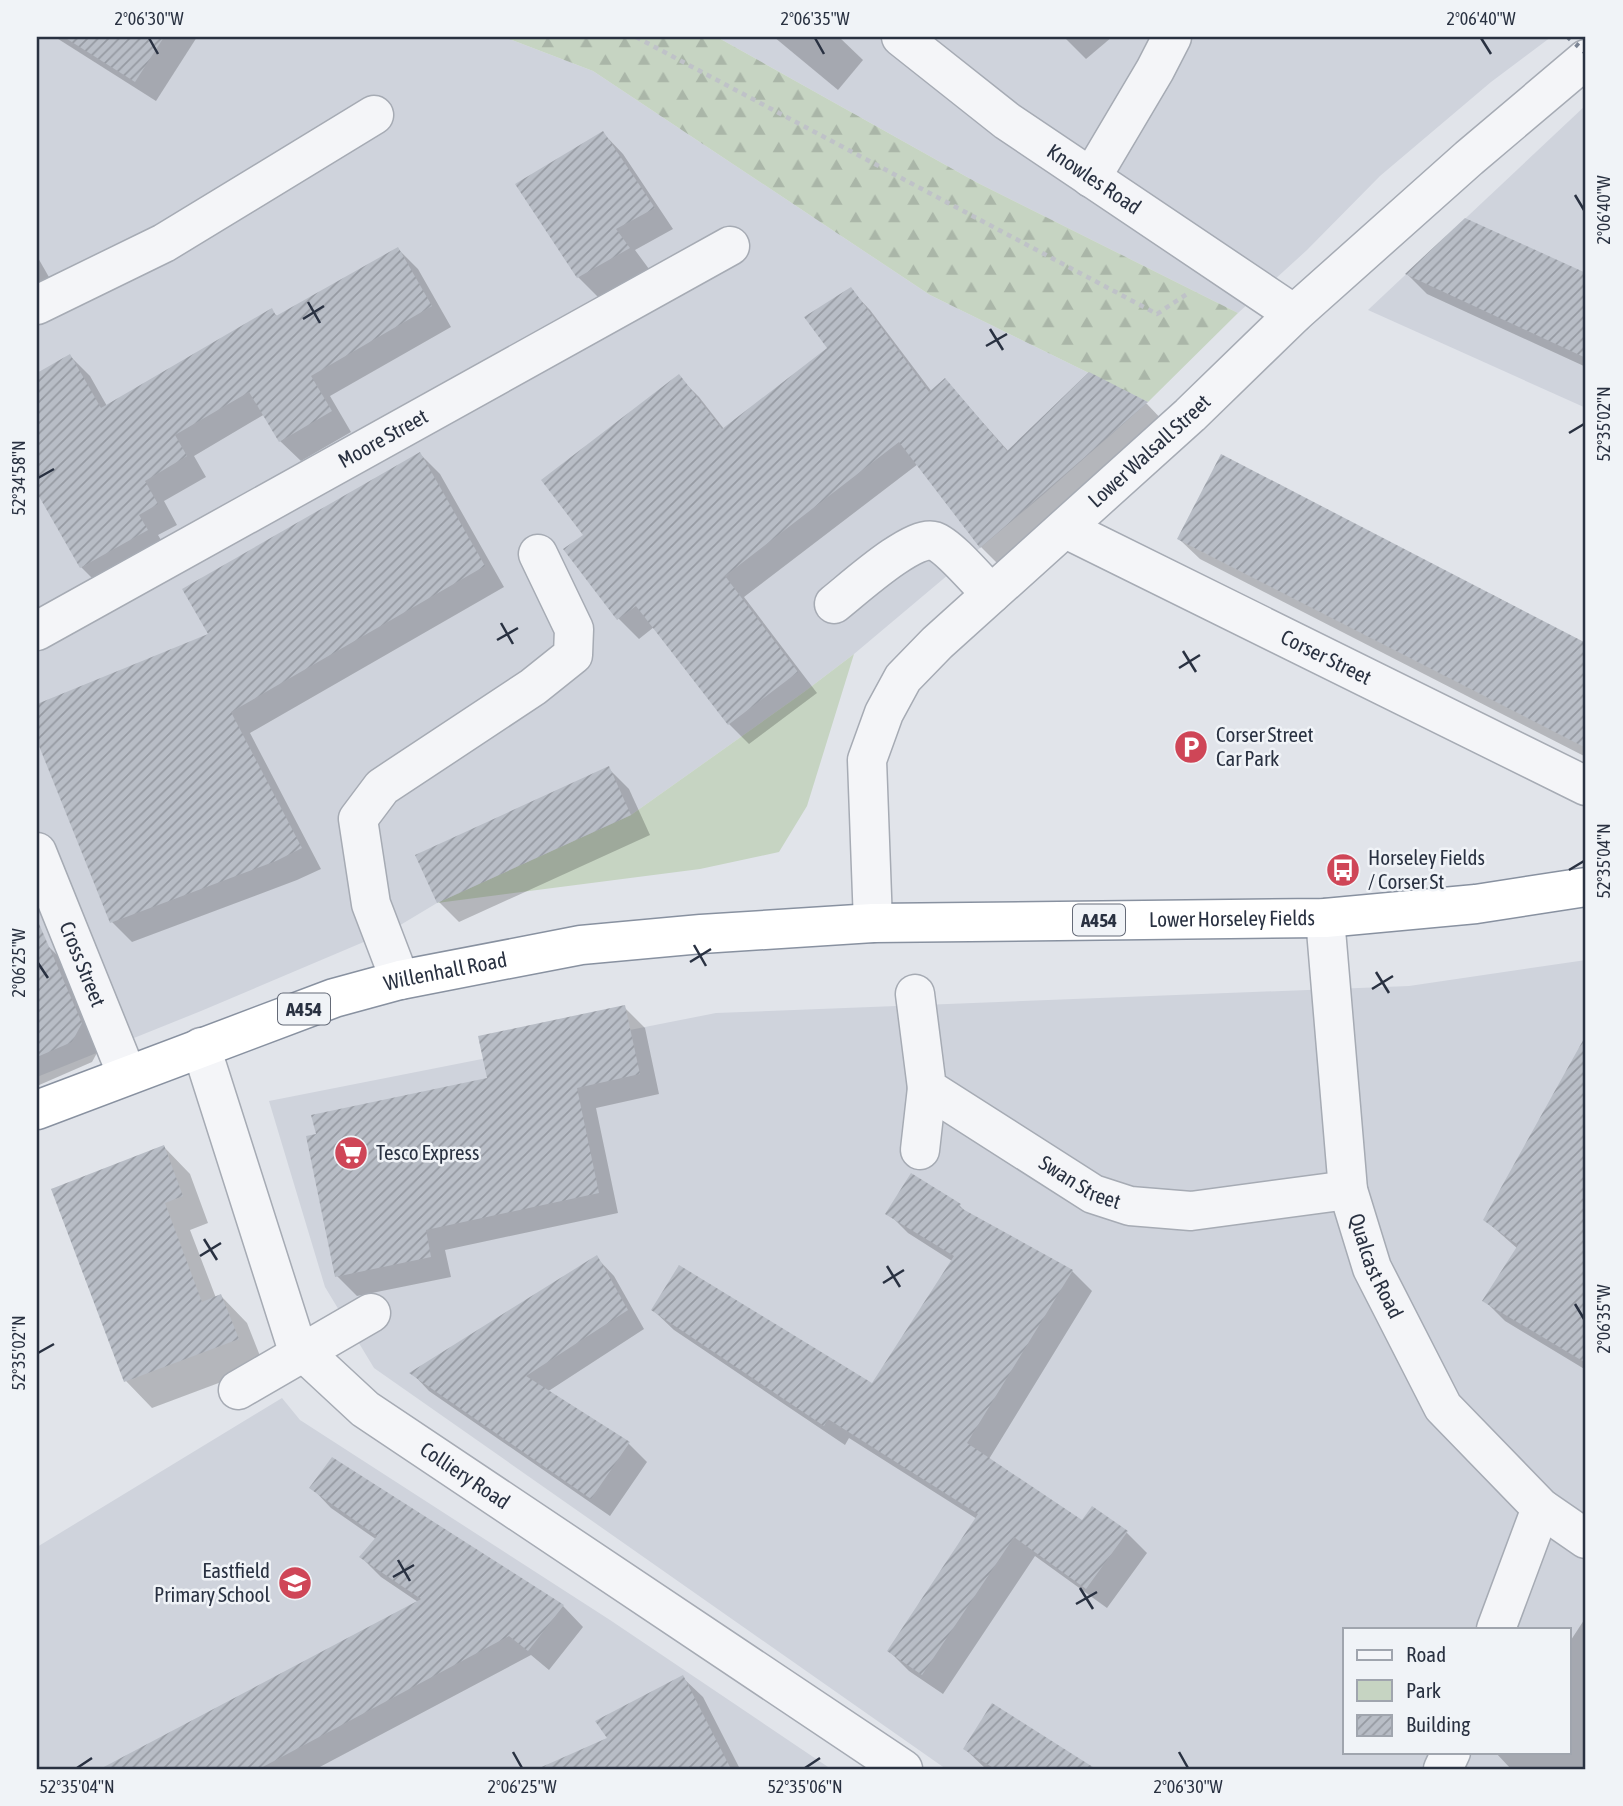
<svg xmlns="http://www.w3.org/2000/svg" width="1623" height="1806" font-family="'Asap Condensed',sans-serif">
  <defs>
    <pattern id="forest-firs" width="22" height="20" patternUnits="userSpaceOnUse" patternTransform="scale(1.75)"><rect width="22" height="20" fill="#c6d4c2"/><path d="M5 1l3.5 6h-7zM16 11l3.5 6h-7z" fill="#aab6a8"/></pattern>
    <pattern id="building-hatch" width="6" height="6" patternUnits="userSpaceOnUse" patternTransform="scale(1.75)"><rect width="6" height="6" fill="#b8bdc6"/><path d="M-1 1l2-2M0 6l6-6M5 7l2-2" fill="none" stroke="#969aa2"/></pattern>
  </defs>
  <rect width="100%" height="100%" fill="#e1e4ea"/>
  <g fill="#cfd3dc" fill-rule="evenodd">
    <polygon points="37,37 504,37 593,71 930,295 1148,402 1044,494 854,654 804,692 631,815 437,903 392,930 201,1011 37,1077"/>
    <polygon points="717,37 1551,37 1491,82 1380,176 1307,250 1238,313 976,182"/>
    <polygon points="1586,105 1586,408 1368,310"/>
    <path d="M 1586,960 L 1586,1769 L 946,1769 L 374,1368 L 325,1287 L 269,1101 L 716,1013 L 1409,986 ZM 1345,1629 L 1569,1629 L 1569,1752 L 1345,1752 Z"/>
    <polygon points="282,1398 300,1420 610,1620 831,1769 37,1769 37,1547"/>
  </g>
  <polygon fill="#c6d4c2" points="854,654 807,806 779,852 700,869 437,903 631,815 804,692"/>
  <polygon fill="url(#forest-firs)" points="504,37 717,37 976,182 1238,313 1148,402 930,295 593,71"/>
  <g fill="#0003">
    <polygon points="55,37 197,37 156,101"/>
    <polygon points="774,37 839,37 863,60 838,90"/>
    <polygon points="1064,37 1112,37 1086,59"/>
    <polygon points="603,133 623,154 673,229 635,250 649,269 598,297 578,277"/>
    <polygon points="1466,220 1586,275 1586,367 1427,294 1408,275"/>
    <polygon points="398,249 418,269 451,327 330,396 351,432 301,461 280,441 265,414 194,456 206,477 164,501 177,525 158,535 167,550 101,587 81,567 37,489 37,375 70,356 90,376 107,406 271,310 278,317"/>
    <polygon points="37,256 50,279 37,286"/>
    <polygon points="850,289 870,310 932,392 945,380 1009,452 1089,374 1147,404 1166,424 1001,567 981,547 918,464 744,597 817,693 749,744 729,724 654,627 639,639 619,619 566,550 585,535 679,377 699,397 724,429 830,348"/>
    <polygon points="420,454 440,474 504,587 250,733 321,869 297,880 132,942 112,922 37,736 37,706 211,635"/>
    <polygon points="1179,539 1491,594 1586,645 1586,757 1200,559"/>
    <polygon points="608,768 629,789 650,835 459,922 439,902"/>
    <polygon points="48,946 68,966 102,1044 92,1062 37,1086 37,952"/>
    <polygon points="624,1007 645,1028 659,1094 596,1108 618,1213 445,1250 451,1277 357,1296 337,1276 489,1080"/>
    <polygon points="1586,1039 1586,1370 1505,1321 1485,1301 1518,1249 1485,1220"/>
    <polygon points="164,1147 190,1174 208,1223 190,1230 216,1298 221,1296 247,1323 264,1366 152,1408 126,1381 53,1190"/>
    <polygon points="960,1206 966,1212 1072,1271 1092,1291 989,1459 1083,1522 1093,1508 1127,1533 1147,1553 1107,1608 1035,1556 943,1694 909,1671 889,1651 977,1519 849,1438 845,1445 674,1330 653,1310 873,1386 952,1261 908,1233 888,1213"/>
    <polygon points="597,1258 614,1276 644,1329 547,1392 629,1444 647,1462 610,1516 429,1391 412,1373"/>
    <polygon points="311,1487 563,1606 583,1627 549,1670 531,1655 316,1769 104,1769 418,1602 381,1577 361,1557 377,1540 331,1508"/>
    <polygon points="1586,1617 1586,1769 1509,1769 1510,1768 1496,1753 1497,1752 1569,1752 1569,1643"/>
    <polygon points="682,1677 703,1697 740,1769 542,1769 610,1739"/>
    <polygon points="992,1705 1093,1769 986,1769 965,1749"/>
  </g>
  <g fill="url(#building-hatch)">
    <polygon points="64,37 164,37 135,82"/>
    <polygon points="603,131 655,208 616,229 630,248 577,278 515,184"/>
    <polygon points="1465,218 1586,273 1586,358 1405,274"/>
    <polygon points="398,247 432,306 311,376 332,411 279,442 249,392 175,435 187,456 145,481 158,504 139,515 148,530 80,568 37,493 37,373 70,354 101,408 272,308 276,316"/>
    <polygon points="851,287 929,392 945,378 1007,451 1089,372 1148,402 980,548 899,442 725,576 798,672 728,725 636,606 617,620 563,549 583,535 541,480 679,374 722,429 827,348 804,317"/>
    <polygon points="420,452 485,566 231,712 302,848 276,861 110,923 37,741 37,704 208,634 182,589"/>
    <polygon points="1221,454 1586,643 1586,748 1177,539"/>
    <polygon points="609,766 631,815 437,903 415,855"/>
    <polygon points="37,919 82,1023 72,1042 37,1057"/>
    <polygon points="625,1005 640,1074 577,1088 599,1193 426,1230 431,1257 335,1277 306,1136 316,1134 311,1115 487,1078 478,1036"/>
    <polygon points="1586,1035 1586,1363 1482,1301 1518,1245 1483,1220"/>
    <polygon points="164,1145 183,1196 165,1203 202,1302 221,1294 239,1339 124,1382 51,1189"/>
    <polygon points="911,1173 961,1204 959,1207 1073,1270 967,1443 1082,1520 1092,1506 1128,1531 1086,1589 1014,1537 922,1675 887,1651 978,1514 828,1419 824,1426 651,1310 679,1265 872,1383 954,1256 885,1214"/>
    <polygon points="597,1255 628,1310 526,1376 630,1442 591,1499 409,1373"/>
    <polygon points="332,1457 564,1605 528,1651 509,1636 259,1769 100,1769 421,1599 359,1557 377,1536 309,1488"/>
    <polygon points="683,1675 731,1769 537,1769 607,1738 595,1721"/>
    <polygon points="992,1703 1096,1769 995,1769 963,1749"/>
  </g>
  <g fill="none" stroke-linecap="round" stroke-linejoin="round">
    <g stroke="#a6abb4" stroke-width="41">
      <g id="minor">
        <path id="s1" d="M 901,37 L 1007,121 L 1294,314"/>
        <polyline points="1091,178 1155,70 1172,37"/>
        <polyline points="37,305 164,243 374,115"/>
        <path id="s2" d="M 1066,529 L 1586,786"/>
        <path d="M 834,604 C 852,590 913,534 934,541 C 949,546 979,582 991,594"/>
        <path id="s3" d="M 37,631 L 730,246"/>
        <path id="s4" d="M 37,852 L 127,1075"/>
        <path id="s5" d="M 1325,918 L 1348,1190 L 1372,1268 L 1443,1407 L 1541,1508 L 1586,1539"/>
        <path id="s6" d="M 873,923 L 867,760 L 884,713 L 903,678 L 937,643 L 1190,415 L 1294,314 L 1469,158 L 1586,59"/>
        <polyline points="400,980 371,904 358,819 382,787 533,687 573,655 574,629 538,554"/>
        <path id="s7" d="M 915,994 L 927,1088 L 1093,1194 L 1130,1206 L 1191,1211 L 1348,1190"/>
        <path id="s8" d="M 201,1047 L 296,1345 L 365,1409 L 903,1769"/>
        <polyline points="920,1150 927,1088"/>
        <polyline points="238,1390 371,1313"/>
        <polyline points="1496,1629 1541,1508"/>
        <polyline points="1443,1769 1451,1752"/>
      </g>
    </g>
    <g stroke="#8891a0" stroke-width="41">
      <g id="highway">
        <path id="s9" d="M 37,1110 L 334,998 L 400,980 L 581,945 L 701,934 L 873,923 L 1325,918 L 1476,904 L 1586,887"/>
      </g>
    </g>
    <polyline stroke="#bfc2c8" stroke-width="4.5" stroke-dasharray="5 5" stroke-linecap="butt" points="636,37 1157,314 1190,292"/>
    <use href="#minor" stroke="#f4f5f8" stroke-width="38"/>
    <use href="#highway" stroke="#fff" stroke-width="38"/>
    <polyline stroke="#7a8393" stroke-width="5" stroke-dasharray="3.5 7" stroke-linecap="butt" points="1568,37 1586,53"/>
  </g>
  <path fill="none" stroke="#293141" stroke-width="2.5" d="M 149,38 L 158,54M 815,38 L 824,54M 1481,38 L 1491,54M 1575,195 L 1584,210M 308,302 L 320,323M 303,319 L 324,306M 990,329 L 1003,350M 986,346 L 1007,334M 1569,433 L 1584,424M 38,478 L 54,469M 501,623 L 513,644M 497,640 L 518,628M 1183,651 L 1196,672M 1179,668 L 1200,655M 1569,870 L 1584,861M 694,945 L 706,966M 690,962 L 711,949M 38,963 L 48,978M 1376,972 L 1389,993M 1372,989 L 1393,976M 204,1239 L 217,1260M 200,1256 L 221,1243M 887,1266 L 900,1287M 883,1283 L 904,1270M 1575,1304 L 1584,1319M 38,1353 L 54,1344M 398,1560 L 410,1581M 393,1577 L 414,1565M 1080,1588 L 1093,1609M 1076,1604 L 1097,1592M 513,1752 L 522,1768M 1179,1752 L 1188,1768M 77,1768 L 92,1758M 805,1768 L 820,1758"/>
  <defs>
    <g id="parking-disc" transform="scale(1.75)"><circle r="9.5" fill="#cf4657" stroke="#f0f3f7"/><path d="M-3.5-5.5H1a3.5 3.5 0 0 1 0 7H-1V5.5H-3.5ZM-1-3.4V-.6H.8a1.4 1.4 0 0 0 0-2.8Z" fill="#fff"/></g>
    <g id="bus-disc" transform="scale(1.75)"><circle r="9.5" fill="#cf4657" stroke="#f0f3f7"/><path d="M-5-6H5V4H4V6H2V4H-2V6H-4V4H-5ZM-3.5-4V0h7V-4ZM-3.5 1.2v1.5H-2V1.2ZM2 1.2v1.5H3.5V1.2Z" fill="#fff"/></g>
    <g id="supermarket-disc" transform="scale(1.75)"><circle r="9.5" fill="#cf4657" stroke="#f0f3f7"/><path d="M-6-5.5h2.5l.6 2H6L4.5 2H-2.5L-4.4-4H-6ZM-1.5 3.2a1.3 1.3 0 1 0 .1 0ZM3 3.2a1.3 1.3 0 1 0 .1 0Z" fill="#fff"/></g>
    <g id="school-disc" transform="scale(1.75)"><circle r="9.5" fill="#cf4657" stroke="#f0f3f7"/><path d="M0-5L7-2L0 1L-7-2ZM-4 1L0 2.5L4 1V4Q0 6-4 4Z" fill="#fff"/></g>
  </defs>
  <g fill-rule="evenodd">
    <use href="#parking-disc" x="1191" y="747"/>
    <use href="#bus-disc" x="1343" y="870"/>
    <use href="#supermarket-disc" x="351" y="1153"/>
    <use href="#school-disc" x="295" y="1583"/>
  </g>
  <g text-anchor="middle" stroke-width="5" stroke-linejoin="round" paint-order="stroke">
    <g fill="#f0f3f7" stroke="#656b78" stroke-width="2">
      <rect x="1073" y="904.5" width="52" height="31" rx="5"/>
      <rect x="278" y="993.5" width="52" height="31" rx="5"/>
    </g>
    <g font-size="19" font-weight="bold" fill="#293141">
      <text x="1099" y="927">A454</text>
      <text x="304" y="1016">A454</text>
    </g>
    <g font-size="21" fill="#293141" stroke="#f0f3f7">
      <text dy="7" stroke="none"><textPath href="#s1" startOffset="240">Knowles Road</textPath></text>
      <text dy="7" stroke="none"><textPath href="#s3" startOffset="396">Moore Street</textPath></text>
      <text dy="7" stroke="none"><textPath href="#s6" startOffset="588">Lower Walsall Street</textPath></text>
      <text dy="7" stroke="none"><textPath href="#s2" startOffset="290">Corser Street</textPath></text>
      <text dy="7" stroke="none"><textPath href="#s9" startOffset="1222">Lower Horseley Fields</textPath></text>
      <text dy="7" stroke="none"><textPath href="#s4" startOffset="121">Cross Street</textPath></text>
      <text dy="7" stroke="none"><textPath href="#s9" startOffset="432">Willenhall Road</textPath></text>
      <text dy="7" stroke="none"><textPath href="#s7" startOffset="275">Swan Street</textPath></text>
      <text dy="7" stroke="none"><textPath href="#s5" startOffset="354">Qualcast Road</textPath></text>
      <text dy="7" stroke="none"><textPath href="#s8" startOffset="527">Colliery Road</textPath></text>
    </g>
    <g font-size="21" fill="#293141" stroke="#f0f3f7" text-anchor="start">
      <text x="1216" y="742">Corser Street<tspan x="1216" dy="24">Car Park</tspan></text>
      <text x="1368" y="865">Horseley Fields<tspan x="1368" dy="24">/ Corser St</tspan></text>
      <text x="376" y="1160">Tesco Express</text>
      <text x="270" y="1578" text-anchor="end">Eastfield<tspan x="270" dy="24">Primary School</tspan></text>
    </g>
  </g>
  <rect width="1623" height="1806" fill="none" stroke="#f0f3f7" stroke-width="77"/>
  <rect x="1343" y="1628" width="228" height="126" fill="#f0f3f7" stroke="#a0a5ae" stroke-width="2"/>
  <rect x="1357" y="1650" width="35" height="10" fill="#f4f5f8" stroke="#a0a5ae" stroke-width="2"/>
  <text x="1406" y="1662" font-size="21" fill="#293141">Road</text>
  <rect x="1357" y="1680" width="35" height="21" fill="#c6d4c2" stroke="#a0a5ae" stroke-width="2"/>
  <text x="1406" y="1698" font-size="21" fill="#293141">Park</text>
  <rect x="1357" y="1715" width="35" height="21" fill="url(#building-hatch)" stroke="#a0a5ae" stroke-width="2"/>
  <text x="1406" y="1732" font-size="21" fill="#293141">Building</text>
  <rect x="38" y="38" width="1546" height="1730" fill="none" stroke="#293141" stroke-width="2.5"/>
  <g font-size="18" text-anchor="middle" fill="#293141">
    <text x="149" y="25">2°06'30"W</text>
    <text x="815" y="25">2°06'35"W</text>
    <text x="1481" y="25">2°06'40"W</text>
    <text transform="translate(1604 210) rotate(-90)" y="6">2°06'40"W</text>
    <text transform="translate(1604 424) rotate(-90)" y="6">52°35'02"N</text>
    <text transform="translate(19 478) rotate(-90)" y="6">52°34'58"N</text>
    <text transform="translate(1604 861) rotate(-90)" y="6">52°35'04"N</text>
    <text transform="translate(19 963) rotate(-90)" y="6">2°06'25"W</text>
    <text transform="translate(1604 1319) rotate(-90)" y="6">2°06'35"W</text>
    <text transform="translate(19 1353) rotate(-90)" y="6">52°35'02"N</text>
    <text x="77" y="1793">52°35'04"N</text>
    <text x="522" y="1793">2°06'25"W</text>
    <text x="805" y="1793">52°35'06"N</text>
    <text x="1188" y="1793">2°06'30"W</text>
  </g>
</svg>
